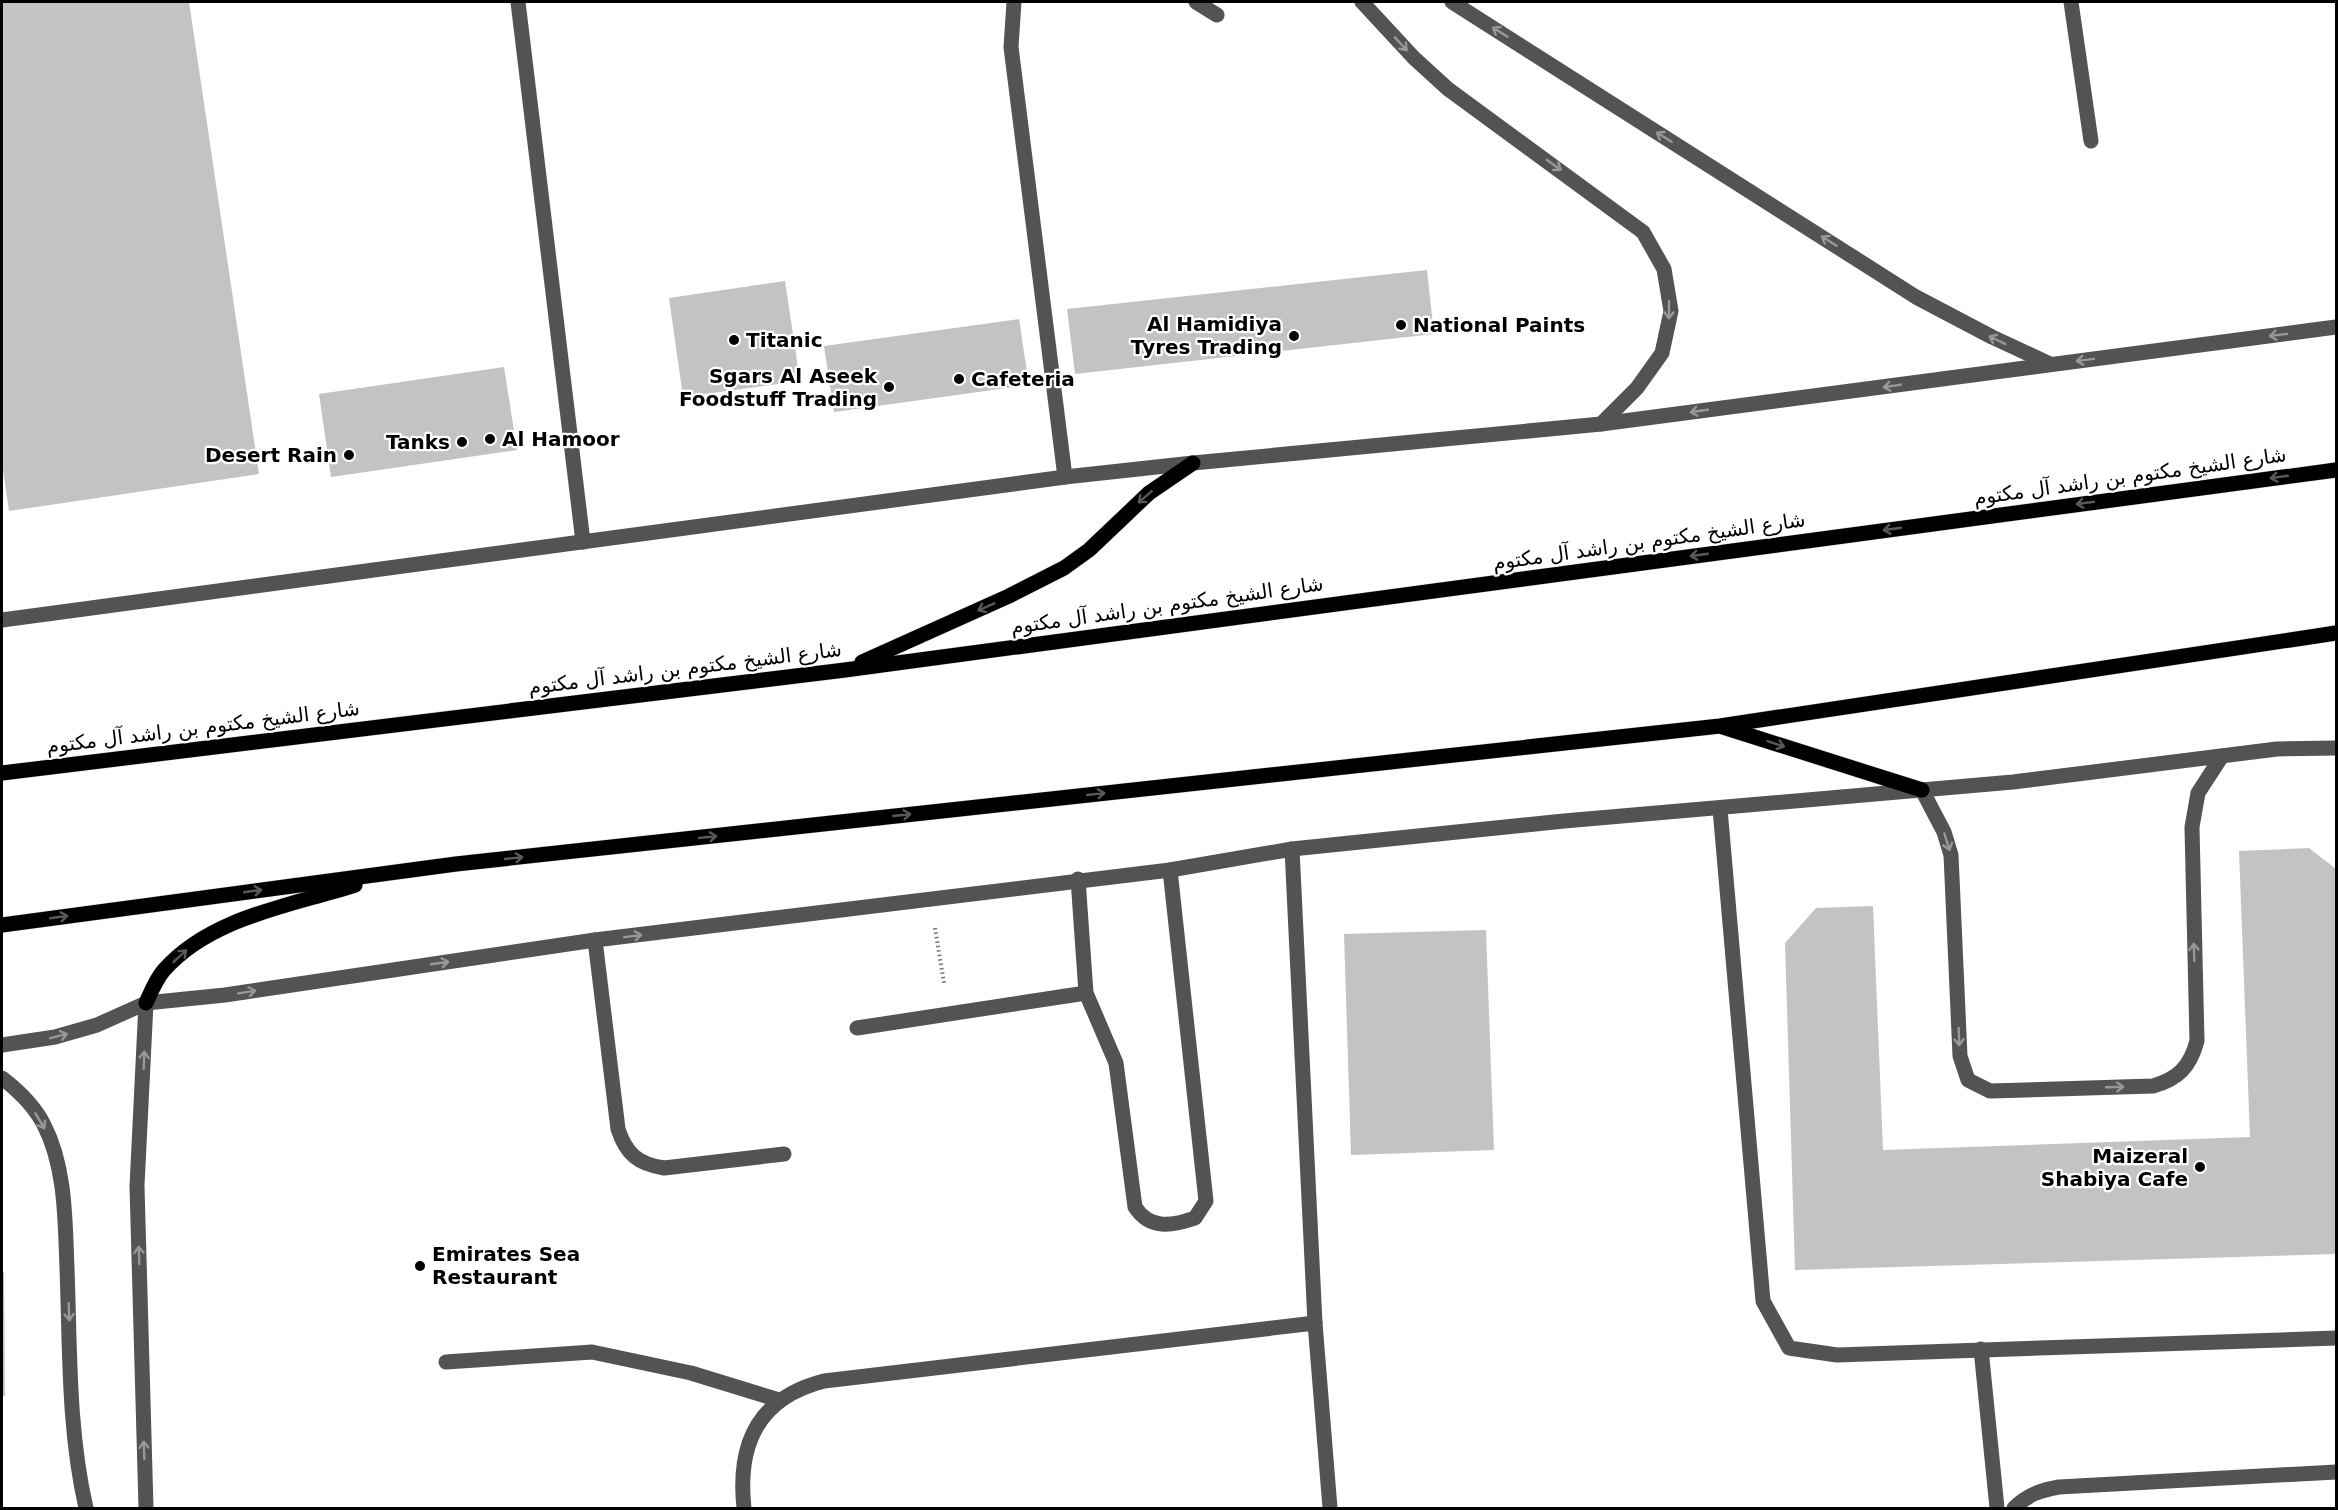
<svg xmlns="http://www.w3.org/2000/svg" width="2338" height="1510" font-family="'DejaVu Sans',Cairo,sans-serif">
  <rect width="100%" height="100%" fill="#fff"/>
  <g fill="#c3c3c3">
    <polygon points="2,2 189,2 259,474 9,511 2,462"/>
    <polygon points="1427,270 1434,334 1075,374 1067,309"/>
    <polygon points="785,281 800,381 683,397 669,298"/>
    <polygon points="1019,319 1029,385 834,412 824,346"/>
    <polygon points="504,367 517,450 331,477 319,394"/>
    <polygon points="2309,848 2336,869 2336,1254 1795,1270 1785,943 1816,908 1873,906 1883,1150 2250,1137 2239,851"/>
    <polygon points="1486,930 1494,1150 1351,1155 1344,934"/>
    <polygon points="2,1272 4,1272 5,1396 2,1396"/>
  </g>
  <g fill="none" stroke-linecap="round" stroke-linejoin="round">
    <g stroke="#dbdbdb" stroke-width="16">
      <g id="major">
        <polyline points="862,662 1009,596 1064,568 1089,550 1149,493 1193,463"/>
        <polyline points="1723,727 1922,790"/>
        <polyline points="2,773 845,670 2336,470"/>
        <polyline points="2,925 456,864 1720,726 2336,633"/>
        <path d="M 146,1003 C 151,992 156,979 164,970 C 211,917 290,906 355,885"/>
      </g>
    </g>
    <polyline stroke="#757575" stroke-width="4" stroke-dasharray="1.5 3" stroke-linecap="butt" points="935,928 944,983"/>
    <g stroke="#535353" stroke-width="15">
      <polyline points="518,2 583,542"/>
      <polyline points="1014,2 1011,47 1065,477"/>
      <polyline points="1196,2 1217,15"/>
      <polyline points="1362,2 1414,58 1448,89 1643,232 1664,269 1671,311 1662,353 1637,388 1601,424"/>
      <polyline points="1452,2 1916,297 1992,337 2050,364"/>
      <polyline points="2071,2 2091,141"/>
      <polyline points="2,620 1065,477 1193,463 1601,424 2336,327"/>
      <path d="M 1922,790 L 1944,832 L 1951,855 L 1960,1056 L 1968,1080 L 1990,1091 L 2153,1086 C 2178,1079 2190,1067 2197,1041 L 2192,827 L 2198,793 L 2222,756"/>
      <polyline points="1720,809 1763,1301 1789,1348 1837,1355 2336,1338"/>
      <polyline points="1292,849 1315,1323 1330,1508"/>
      <path d="M 1078,879 L 1086,993 L 1116,1063 L 1135,1207 C 1150,1230 1172,1226 1195,1218 L 1206,1201 L 1170,870"/>
      <path d="M 595,940 L 618,1129 C 626,1154 638,1164 664,1168 L 784,1154"/>
      <polyline points="857,1028 1086,993"/>
      <polyline points="2,1045 55,1037 97,1025 146,1003 225,995 595,940 1170,870 1292,849 1564,821 2013,782 2277,749 2336,748"/>
      <path d="M 2,1078 C 19,1091 34,1105 44,1125 C 66,1168 65,1221 67,1268 C 70,1348 68,1430 86,1508"/>
      <polyline points="1981,1349 1997,1508"/>
      <polyline points="446,1362 592,1352 691,1373 779,1400"/>
      <polyline points="146,1508 137,1186 146,1003"/>
      <path d="M 744,1508 C 737,1444 758,1398 824,1381 L 1315,1323"/>
      <path d="M 2014,1508 C 2027,1495 2041,1490 2059,1487 L 2336,1472"/>
    </g>
    <use href="#major" stroke="#000" stroke-width="15"/>
  </g>
  <defs><path id="oneway-shaft" d="M-6 0H5M1.5-3L5.5 0L1.5 3" fill="none" stroke-width="1.6" stroke-linecap="round" stroke-linejoin="round" transform="scale(1.5)"/></defs>
  <g stroke="#989898">
    <use href="#oneway-shaft" transform="translate(1500 32) rotate(-148)"/>
    <use href="#oneway-shaft" transform="translate(1401 44) rotate(47)"/>
    <use href="#oneway-shaft" transform="translate(1664 137) rotate(-148)"/>
    <use href="#oneway-shaft" transform="translate(1554 165) rotate(36)"/>
    <use href="#oneway-shaft" transform="translate(1829 241) rotate(-148)"/>
    <use href="#oneway-shaft" transform="translate(1669 310) rotate(90)"/>
    <use href="#oneway-shaft" transform="translate(2278 335) rotate(173)"/>
    <use href="#oneway-shaft" transform="translate(1997 340) rotate(-154)"/>
    <use href="#oneway-shaft" transform="translate(2085 360) rotate(173)"/>
    <use href="#oneway-shaft" transform="translate(1892 386) rotate(172)"/>
    <use href="#oneway-shaft" transform="translate(1699 411) rotate(172)"/>
    <use href="#oneway-shaft" transform="translate(1947 842) rotate(73)"/>
    <use href="#oneway-shaft" transform="translate(633 936) rotate(-7)"/>
    <use href="#oneway-shaft" transform="translate(2194 952) rotate(-92)"/>
    <use href="#oneway-shaft" transform="translate(440 963) rotate(-8)"/>
    <use href="#oneway-shaft" transform="translate(247 992) rotate(-9)"/>
    <use href="#oneway-shaft" transform="translate(59 1036) rotate(-14)"/>
    <use href="#oneway-shaft" transform="translate(1959 1037) rotate(88)"/>
    <use href="#oneway-shaft" transform="translate(144 1060) rotate(-88)"/>
    <use href="#oneway-shaft" transform="translate(2115 1087) rotate(-2)"/>
    <use href="#oneway-shaft" transform="translate(40 1121) rotate(59)"/>
    <use href="#oneway-shaft" transform="translate(139 1255) rotate(-92)"/>
    <use href="#oneway-shaft" transform="translate(69 1312) rotate(88)"/>
    <use href="#oneway-shaft" transform="translate(144 1450) rotate(-92)"/>
  </g>
  <g stroke="#595959">
    <use href="#oneway-shaft" transform="translate(2279 477) rotate(172)"/>
    <use href="#oneway-shaft" transform="translate(1145 497) rotate(139)"/>
    <use href="#oneway-shaft" transform="translate(2085 503) rotate(172)"/>
    <use href="#oneway-shaft" transform="translate(1892 529) rotate(172)"/>
    <use href="#oneway-shaft" transform="translate(1699 555) rotate(172)"/>
    <use href="#oneway-shaft" transform="translate(986 607) rotate(156)"/>
    <use href="#oneway-shaft" transform="translate(1776 744) rotate(18)"/>
    <use href="#oneway-shaft" transform="translate(1096 794) rotate(-6)"/>
    <use href="#oneway-shaft" transform="translate(902 815) rotate(-6)"/>
    <use href="#oneway-shaft" transform="translate(708 837) rotate(-6)"/>
    <use href="#oneway-shaft" transform="translate(514 858) rotate(-6)"/>
    <use href="#oneway-shaft" transform="translate(253 891) rotate(-8)"/>
    <use href="#oneway-shaft" transform="translate(59 917) rotate(-8)"/>
    <use href="#oneway-shaft" transform="translate(180 956) rotate(-43)"/>
  </g>
  <g fill="#000" stroke="#fff" stroke-width="2">
    <circle cx="1401" cy="325" r="6"/>
    <circle cx="1294" cy="336" r="6"/>
    <circle cx="734" cy="340" r="6"/>
    <circle cx="959" cy="379" r="6"/>
    <circle cx="889" cy="387" r="6"/>
    <circle cx="490" cy="439" r="6"/>
    <circle cx="462" cy="442" r="6"/>
    <circle cx="349" cy="455" r="6"/>
    <circle cx="2200" cy="1167" r="6"/>
    <circle cx="420" cy="1266" r="6"/>
  </g>
  <g text-anchor="middle" stroke-width="4.5" stroke-linejoin="round" paint-order="stroke">
    <g font-size="20" font-weight="bold" fill="#000" stroke="#fff" text-anchor="end">
      <text x="1282" y="331">Al Hamidiya<tspan x="1282" dy="23">Tyres Trading</tspan></text>
      <text x="1413" y="332" text-anchor="start">National Paints</text>
      <text x="746" y="347" text-anchor="start">Titanic</text>
      <text x="877" y="383">Sgars Al Aseek<tspan x="877" dy="23">Foodstuff Trading</tspan></text>
      <text x="971" y="386" text-anchor="start">Cafeteria</text>
      <text x="502" y="446" text-anchor="start">Al Hamoor</text>
      <text x="450" y="449">Tanks</text>
      <text x="337" y="462">Desert Rain</text>
      <text x="2188" y="1163">Maizeral<tspan x="2188" dy="23">Shabiya Cafe</tspan></text>
      <text x="432" y="1261" text-anchor="start">Emirates Sea<tspan x="432" dy="23">Restaurant</tspan></text>
    </g>
    <g font-size="20" fill="#000" stroke="#fff">
      <text transform="translate(2130 476) rotate(-8)" y="7">شارع الشيخ مكتوم بن راشد آل مكتوم</text>
      <text transform="translate(1649 541) rotate(-8)" y="7">شارع الشيخ مكتوم بن راشد آل مكتوم</text>
      <text transform="translate(1167 605) rotate(-8)" y="7">شارع الشيخ مكتوم بن راشد آل مكتوم</text>
      <text transform="translate(685 668) rotate(-7)" y="7">شارع الشيخ مكتوم بن راشد آل مكتوم</text>
      <text transform="translate(203 727) rotate(-7)" y="7">شارع الشيخ مكتوم بن راشد آل مكتوم</text>
    </g>
  </g>
  <rect width="2338" height="1510" fill="none" stroke="#000000" stroke-width="6"/>
</svg>
